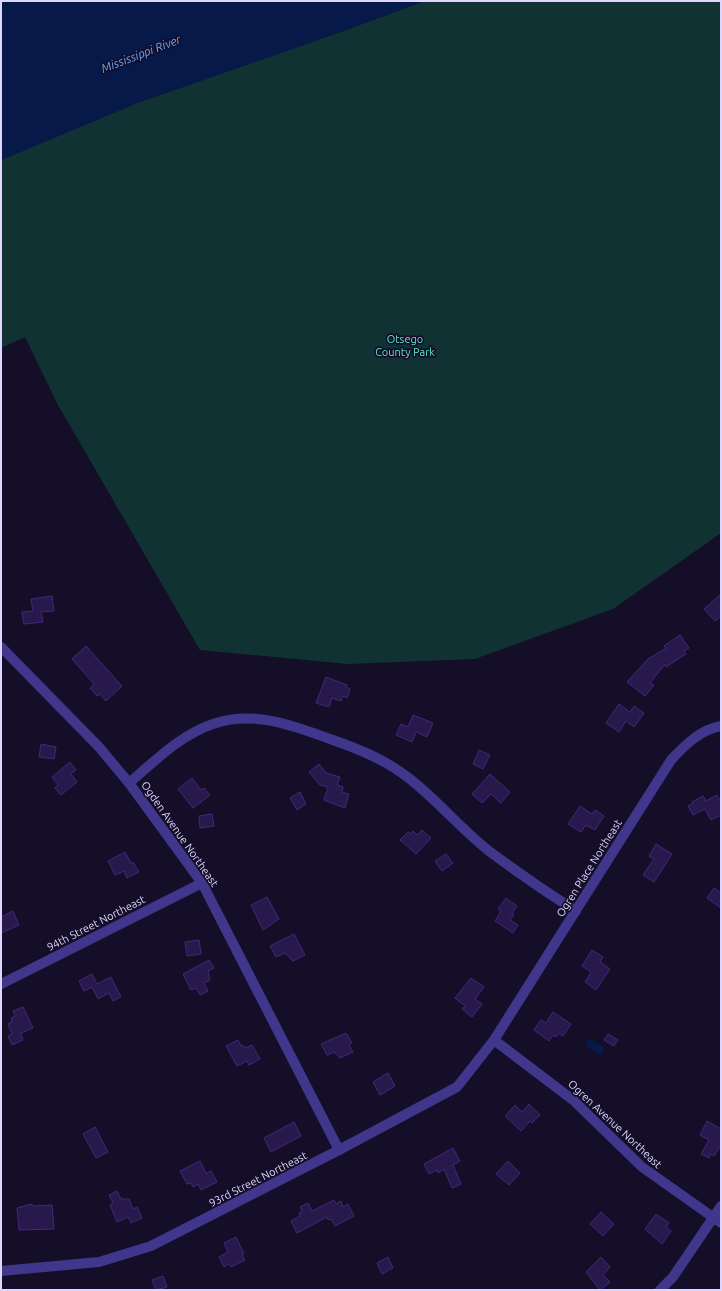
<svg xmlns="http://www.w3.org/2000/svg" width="722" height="1291" font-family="Ubuntu,sans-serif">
  <rect width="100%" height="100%" fill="#150e29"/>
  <polygon fill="#113233" points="424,1 721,1 721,533 613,609 475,659 348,664 200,650 58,405 25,337 1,348 1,160 137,103 346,30"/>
  <g fill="#071949">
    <polygon points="1,1 424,1 346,30 137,103 1,160"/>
    <polygon points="589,1038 605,1048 601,1055 585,1045"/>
  </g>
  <g fill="#27194b" stroke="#3f2979">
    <polygon points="721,594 721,616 715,621 704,609"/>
    <polygon points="52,596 54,611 41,612 43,622 24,624 22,612 33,611 31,599"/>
    <polygon points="680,635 689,648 684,651 686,654 666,667 665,664 650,683 654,685 645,696 627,682 648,659 666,648 664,646"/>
    <polygon points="86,646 122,686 106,701 100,694 97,696 90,688 94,684 72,659"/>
    <polygon points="326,677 347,685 346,687 350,689 347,698 343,696 341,701 332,698 329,707 316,703"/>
    <polygon points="619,704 630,712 634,706 644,713 634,727 626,721 619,732 606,723"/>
    <polygon points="413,715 433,723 427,737 416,732 412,742 396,735 401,724 408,727"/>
    <polygon points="41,744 56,747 54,759 39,757"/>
    <polygon points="479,750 490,755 483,769 473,764"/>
    <polygon points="70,762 76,770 71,774 77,782 61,795 55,788 58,785 52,777"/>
    <polygon points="319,764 326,773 340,777 337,785 343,787 342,792 349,794 345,808 324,800 328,787 320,785 309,772"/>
    <polygon points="490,774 510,792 501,803 491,794 482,803 472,794"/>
    <polygon points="192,778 201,790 204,788 210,795 193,808 178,789"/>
    <polygon points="300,792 306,804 297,810 290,798"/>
    <polygon points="717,795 721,803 721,815 711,820 705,809 693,815 688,806 693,803 692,802 703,796 706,801"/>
    <polygon points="580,806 592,814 595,810 604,816 595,830 586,825 581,832 568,824"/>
    <polygon points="212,814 214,826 200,828 199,816"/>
    <polygon points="422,830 431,838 416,854 400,840 408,832 411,834 413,831 417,835"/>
    <polygon points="656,844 672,854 654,882 643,875 654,859 649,856"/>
    <polygon points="125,852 131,863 133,862 139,872 127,878 124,871 115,875 108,861"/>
    <polygon points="446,854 453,863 442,871 435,861"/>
    <polygon points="714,888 721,893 721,908 707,898"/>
    <polygon points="267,897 279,919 263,930 251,905"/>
    <polygon points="506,898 517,906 512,913 514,915 510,920 518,925 513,933 495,921 501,911 498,909"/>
    <polygon points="13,911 19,925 1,933 1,917"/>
    <polygon points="294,934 305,955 293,961 285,953 276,957 270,946"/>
    <polygon points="199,940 201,954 187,956 185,942"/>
    <polygon points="592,950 603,957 600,962 610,969 596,990 585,982 591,972 582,966"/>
    <polygon points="209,960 214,968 208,971 210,980 204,983 208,991 200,995 196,988 191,990 183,974"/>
    <polygon points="92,974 97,984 111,977 121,997 113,1001 109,993 98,999 92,987 84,991 79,981"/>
    <polygon points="471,978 484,987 475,999 482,1004 472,1017 462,1009 465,1006 455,998"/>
    <polygon points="23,1007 33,1028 21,1033 23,1040 12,1045 8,1036 12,1034 8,1024 12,1022 11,1018 15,1016 13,1011"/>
    <polygon points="553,1012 571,1024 563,1036 559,1033 556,1037 553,1035 549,1041 534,1030 541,1020 546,1023"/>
    <polygon points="346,1033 352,1043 349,1045 353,1052 340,1058 334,1052 327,1055 321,1044"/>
    <polygon points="608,1034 618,1040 614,1046 604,1040"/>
    <polygon points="238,1040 241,1046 243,1045 245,1048 252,1045 260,1059 249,1065 247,1061 237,1066 226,1046"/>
    <polygon points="388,1073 395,1086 380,1095 373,1082"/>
    <polygon points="529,1104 540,1115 532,1123 530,1121 521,1131 505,1116 515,1105 522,1112"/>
    <polygon points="707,1121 721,1129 721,1145 714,1156 711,1154 709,1158 701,1154 709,1140 700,1135"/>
    <polygon points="294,1122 301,1136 271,1152 264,1138"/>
    <polygon points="95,1127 108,1152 96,1158 83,1134"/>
    <polygon points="453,1148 460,1161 453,1165 461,1184 452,1188 444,1169 438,1173 437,1170 429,1174 424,1164"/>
    <polygon points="200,1161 206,1173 211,1171 217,1182 201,1190 198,1184 193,1187 191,1183 187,1184 180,1171"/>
    <polygon points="508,1161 520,1173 509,1185 496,1174"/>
    <polygon points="117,1191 121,1199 129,1199 133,1209 137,1207 142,1218 131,1223 128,1217 117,1222 110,1205 113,1203 109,1195"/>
    <polygon points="334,1200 336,1204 341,1201 343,1207 348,1204 354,1216 335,1226 331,1219 328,1220 327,1217 297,1233 291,1221 300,1216 299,1213 302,1211 300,1207 308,1203 312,1211"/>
    <polygon points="32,1204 33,1206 52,1205 54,1229 19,1230 17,1208"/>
    <polygon points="601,1212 614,1224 603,1236 590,1224"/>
    <polygon points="656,1214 669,1223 666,1227 671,1231 662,1244 645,1229"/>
    <polygon points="236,1237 244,1254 242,1255 245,1260 231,1267 229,1264 224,1267 219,1257 228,1252 224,1243"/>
    <polygon points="388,1257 393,1268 382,1274 377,1263"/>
    <polygon points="601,1257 610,1267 603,1275 610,1282 600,1290 586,1272"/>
    <polygon points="163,1276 167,1287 156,1290 152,1280"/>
  </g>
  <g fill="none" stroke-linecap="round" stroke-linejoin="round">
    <g stroke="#40368b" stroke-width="10">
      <polyline points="1,647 99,747 129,783 202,883 339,1150"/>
      <path d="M 129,783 C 155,761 180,735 213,724 C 252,710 292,725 330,739 C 359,749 386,760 410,779 C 438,801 461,829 489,851 C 517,872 546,892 576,911"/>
      <polyline points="1,984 202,883"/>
      <polyline points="494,1040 573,1100 642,1167 721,1223"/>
      <path d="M 1,1271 L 99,1262 L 151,1246 L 339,1150 L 457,1087 L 494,1040 L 671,760 C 684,746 701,729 721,726"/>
      <polyline points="660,1290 673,1277 721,1206"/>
    </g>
  </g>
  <g text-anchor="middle" stroke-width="3.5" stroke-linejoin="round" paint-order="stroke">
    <g font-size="11" fill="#59e8d0" stroke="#150e29">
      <text x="405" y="343">Otsego<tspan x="405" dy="13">County Park</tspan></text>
    </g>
    <g font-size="11" fill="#ded6ff" stroke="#150e29">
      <text transform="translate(180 834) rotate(55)" y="4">Ogden Avenue Northeast</text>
      <text transform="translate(589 868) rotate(-58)" y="4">Ogren Place Northeast</text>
      <text transform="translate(96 923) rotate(-27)" y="4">94th Street Northeast</text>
      <text transform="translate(615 1124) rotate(43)" y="4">Ogren Avenue Northeast</text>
      <text transform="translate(258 1179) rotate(-27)" y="4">93rd Street Northeast</text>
    </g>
    <g font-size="12" font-style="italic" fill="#64aaff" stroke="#150e29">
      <text transform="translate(141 54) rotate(-21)" y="4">Mississippi River</text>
    </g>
  </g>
  <rect width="722" height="1291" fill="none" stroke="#ded6ff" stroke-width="4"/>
</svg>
